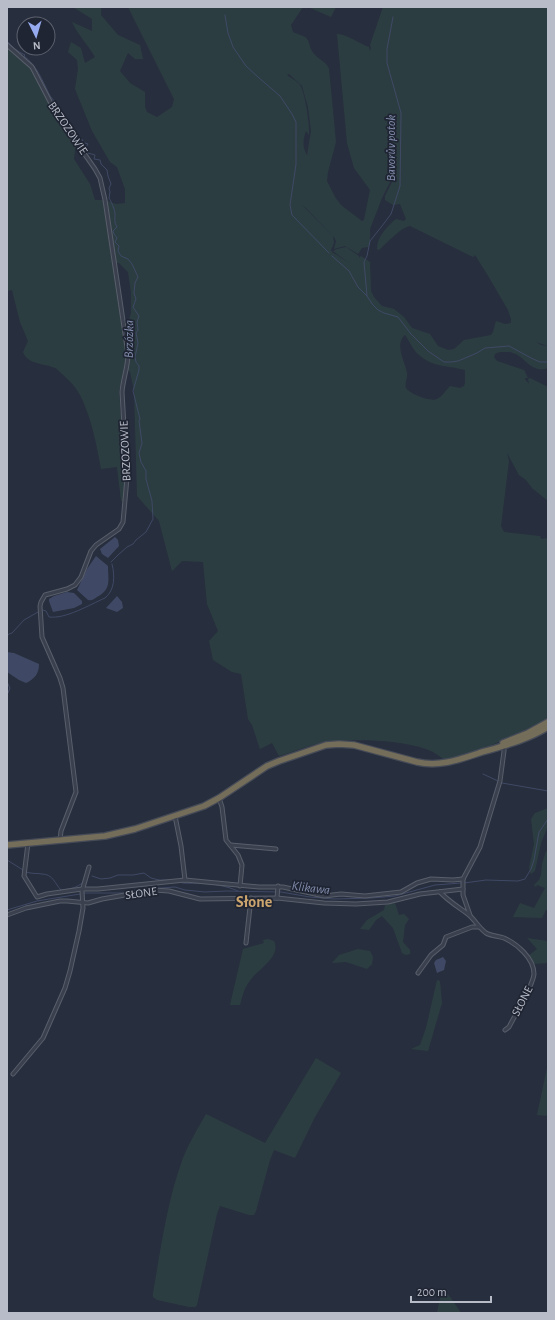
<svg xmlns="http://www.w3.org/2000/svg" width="555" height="1320" font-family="'Alegreya Sans',sans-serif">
  <rect width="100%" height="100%" fill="#272e3d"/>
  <g fill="#2c3d42" fill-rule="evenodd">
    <path d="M 73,7 L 101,7 L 101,15 L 118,35 L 140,45 L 143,59 L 135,59 L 128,53 L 120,71 L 130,83 L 145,92 L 145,107 L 147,112 L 157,117 L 172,107 L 174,99 L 128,7 L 303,7 L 291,25 L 293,32 C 296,34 302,35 305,37 C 310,41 309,46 312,51 C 316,59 327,61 329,69 L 336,142 L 328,172 L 327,181 L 335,197 L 341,205 L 346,209 L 362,221 L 364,220 L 370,190 L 354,168 L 347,143 L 337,34 C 345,33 360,44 369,47 L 370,51 L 371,48 L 370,45 L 383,7 L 548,7 L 548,346 L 536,342 L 541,345 L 548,346 L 548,368 C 545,369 542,370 538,369 C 524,365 522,351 504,352 C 500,352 498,352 495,354 L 494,357 L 497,361 L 524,370 L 528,378 L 525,378 L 525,379 L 529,384 L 528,379 L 530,378 L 548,387 L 548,501 L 532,488 L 526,480 L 519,475 L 507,453 L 509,461 L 501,526 L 504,532 L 540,536 L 541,539 L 548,538 L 548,720 C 535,728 520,733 506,739 C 486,747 466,757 445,760 C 439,756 433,751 426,749 C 401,740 362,739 335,741 C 316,742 297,751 279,756 L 272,743 L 260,749 L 252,725 L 248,719 L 241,674 L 232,672 L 213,660 L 209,641 L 218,631 L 207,604 L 203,562 L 182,561 L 172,571 L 159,521 L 137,496 L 134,391 L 130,372 L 127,369 L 119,390 L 126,486 L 124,501 L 121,501 L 117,467 L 101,469 C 97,446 91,416 80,395 C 76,387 69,380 62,374 C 60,372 57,369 55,368 C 44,363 28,365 23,352 L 28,341 L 20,322 L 12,290 L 7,291 L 7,46 L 28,62 L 49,102 L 78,144 L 75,151 L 74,159 L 90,184 L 95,200 L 105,200 L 116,204 L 125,203 L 125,189 L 117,167 L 110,162 L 92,131 L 75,89 L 78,69 L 77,60 L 68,52 L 71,42 L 81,48 L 85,63 L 95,57 C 88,45 78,35 72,22 L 92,31 L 92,19 ZM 289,74 L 302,86 L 308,107 L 311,131 L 307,155 C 302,147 303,139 306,131 L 309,135 C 310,126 305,92 300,85 C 297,81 291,78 287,75 ZM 392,158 L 395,160 L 393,162 L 394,178 L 385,196 L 385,200 L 393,205 L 400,204 L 406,219 L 404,221 L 396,219 C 387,226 377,237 377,249 L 379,250 C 387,243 400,228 410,226 L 473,257 L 475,255 L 487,274 L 508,310 L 511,319 L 511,323 L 505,324 L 496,321 L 493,332 L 491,335 L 464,340 L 454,349 L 448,350 L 438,346 L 430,334 L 412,328 L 404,317 L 394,309 L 382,306 L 374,297 L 371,291 L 370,262 L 361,256 L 359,258 L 359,256 L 346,247 L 337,249 L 333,251 L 349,263 L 337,255 L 333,253 L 331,250 L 334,243 L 333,236 L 302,205 L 306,208 L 334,237 L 336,241 L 334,249 L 345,246 L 358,254 L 362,248 L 368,247 L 370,244 L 370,229 L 382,198 L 391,180 L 393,170 ZM 116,263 L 119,263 L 128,272 L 131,293 L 131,313 L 126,331 L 115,264 ZM 405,335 C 409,340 411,346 415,351 C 431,368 446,365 465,370 L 465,383 L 464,386 L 460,388 L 450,386 C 446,390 442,397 437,399 C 430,402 410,394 406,388 C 404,385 408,377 407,373 C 405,362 394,344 405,335 Z"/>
    <polygon points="308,7 336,7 331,17"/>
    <polygon points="548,808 548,826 541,843 535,871 531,874 529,868 534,844 531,819 535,813"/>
    <polygon points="546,851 548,852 548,910 546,910 542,918 513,917 520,903 534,908 545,888 537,885 536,887 534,885 539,880 541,875 542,864"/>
    <polygon points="395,903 399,915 404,914 409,919 405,925 403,942 410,950 410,954 406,955 402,953 393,928 382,916 376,920 369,930 360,929 367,920 384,910 385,905"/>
    <polygon points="527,938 548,941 548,963 533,964 528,956 537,949"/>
    <path d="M 268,939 L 274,941 C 282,957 256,970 249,982 C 244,988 242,998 240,1005 L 230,1005 L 243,949 L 264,943 L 263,940 Z"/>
    <polygon points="358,949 370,951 373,957 372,964 367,969 346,962 332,963 339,955"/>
    <polygon points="437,980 440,981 442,1003 428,1051 411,1049 420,1045 426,1028"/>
    <path d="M 316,1058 L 341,1073 L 315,1117 L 295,1158 L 274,1150 L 270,1160 L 256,1211 L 254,1215 L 249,1215 L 220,1206 L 217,1214 L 197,1305 L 195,1307 L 189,1307 L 157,1300 L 153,1297 L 153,1293 C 161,1248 167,1201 183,1158 C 189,1143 198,1128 206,1114 L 265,1143 Z"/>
    <polygon points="548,1063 548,1116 537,1115"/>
    <polygon points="442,1288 451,1298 461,1313 437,1313"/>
  </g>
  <g fill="#3f4965">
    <polygon points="115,537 118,540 119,546 108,558 102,554 100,549"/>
    <path d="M 96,556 L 108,566 C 108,580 112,589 97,597 C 94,599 92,601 88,600 L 77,590 L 87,569 Z"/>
    <polygon points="67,592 74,593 82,601 82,604 74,608 53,612 49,601 49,599 54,596"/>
    <polygon points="117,596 122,602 123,608 117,612 106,608"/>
    <path d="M 7,652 L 14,653 L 39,664 C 39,673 35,679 26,683 L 19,680 L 7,672 Z"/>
    <polygon points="443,957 446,961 444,970 437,973 434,963 436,960"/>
  </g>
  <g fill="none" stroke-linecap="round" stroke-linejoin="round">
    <g stroke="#3f4965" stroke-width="1">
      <polyline points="225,15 228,33 233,47 246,66 258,77 280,96 292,114 296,122 296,164 290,205 292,215 329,253"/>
      <polyline points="393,17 387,49 387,63 401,113 400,186 391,214 382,226 370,241 367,256 364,262 367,296 373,305 378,310 384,313 398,317 411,334 428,351 444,362 451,362 458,361 477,353 485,348 509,346 531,358 540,362 548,362"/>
      <path d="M 7,41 C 12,47 18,52 25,55 L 24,56 C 37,66 42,80 49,94 C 51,98 55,101 56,105 C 60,114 66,124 74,130 L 74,133 L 79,139 L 83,140 L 81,144 L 85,143 L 88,144 L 86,147 L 88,150 L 88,153 L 95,155 L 94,159 L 100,160 L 101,164 L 107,170 L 108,176 L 111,184 L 109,188 L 110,192 L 109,198 C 111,201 115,210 115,214 C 115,219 114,222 117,227 L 113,231 L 114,234 L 117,238 L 115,242 L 119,246 L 118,251 L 121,256 L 128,259 L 132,264 L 138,277 L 135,283 L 134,293 L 136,299 L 133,307 L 139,316 L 137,322 L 138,330 L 136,333 L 138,343 L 135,357 L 136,362 L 139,366 L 139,370 L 133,391 L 140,419 L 139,421 L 142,443 L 139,453 L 141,462 L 146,471 L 146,479 L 152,501 L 153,519 L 146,532 L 136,540 L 133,544 L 127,547 L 118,555 L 111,562"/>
      <polyline points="332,256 349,271 358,287 367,296"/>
      <path d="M 43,610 L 46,611 L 49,617 C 66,619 89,605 105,598 C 115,590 115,576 112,564"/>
      <polyline points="7,636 9,634 12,633 24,620 38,612"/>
      <polyline points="7,682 10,688 7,695"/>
      <polyline points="483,774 498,781"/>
      <polyline points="502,783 548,791"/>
      <polyline points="7,860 23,870"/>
      <path d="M 26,872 C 32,874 36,873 42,874 C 53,874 55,884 61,890 C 69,889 78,888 83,882"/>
      <polyline points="92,876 101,879 110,878 118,875 133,875 144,873 151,878 159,880 176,880"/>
      <path d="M 178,882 C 185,884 191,883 197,883 C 209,883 228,886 238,891"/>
      <polyline points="464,883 486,880 518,881 525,879 531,869 534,860 539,832 548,819"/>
      <polyline points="83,893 124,893 148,889 175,887 185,890 205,892 226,891 281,892 310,897 334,899 371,898 395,896 435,885 461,883"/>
      <polyline points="7,910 37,901 80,894"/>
    </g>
    <g stroke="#595e6b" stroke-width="5">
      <g id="street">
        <path d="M 7,45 L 32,67 L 56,113 L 95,169 L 100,178 L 105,200 L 128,354 C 128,367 123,379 122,392 L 127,478 L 123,522 L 119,529 L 96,545 L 91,551 L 81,577 L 75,585 L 67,589 L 45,595 L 41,602 L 40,606 L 42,637 L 60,678 L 63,688 L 76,792 L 61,831 L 60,840"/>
        <polyline points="219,798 222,807 226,840 238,855 242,865 240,886"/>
        <polyline points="175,816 181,846 185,880"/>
        <polyline points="28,843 24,876 37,897 47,894 82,889 98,889 185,880 259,887 283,887 324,896 341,894 365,896 401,892 417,883 431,879 453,880 463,879"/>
        <polyline points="231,845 276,849"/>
        <polyline points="463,879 480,847 500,781 504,751 504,746"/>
        <polyline points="463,879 463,895 470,915"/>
        <path d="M 440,892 C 448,901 460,908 469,915 C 475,920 479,928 486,933 C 491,936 498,936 504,938 C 517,944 534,958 534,974 C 533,986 515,1015 509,1027 L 505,1030"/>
        <polyline points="277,898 278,886"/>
        <polyline points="7,915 26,908 60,901 67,901 88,903 102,899 154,890 169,891 200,899 277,898 324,903 356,904 388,902 420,894 463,889"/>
        <polyline points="246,943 251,898"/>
        <polyline points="418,973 431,955 443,945 446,937 472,927 479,927"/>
        <polyline points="13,1074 43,1038 65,988 70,971 79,931 83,908 82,891 89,867"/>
      </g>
    </g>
    <g stroke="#464b58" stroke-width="8">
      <g id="highway">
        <polyline points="503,743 528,733 548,722"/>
        <path d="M 7,845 L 105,836 L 135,829 L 204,806 L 219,798 L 267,766 L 279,761 L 326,745 L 339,744 L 354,745 L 417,762 C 439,767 458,760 479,753 C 503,746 527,740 548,727"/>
      </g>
    </g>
    <use href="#street" stroke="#3b404e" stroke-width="3"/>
    <use href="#highway" stroke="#736d59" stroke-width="5.5"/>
  </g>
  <g text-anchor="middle" stroke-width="3.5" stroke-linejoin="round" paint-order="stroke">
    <g font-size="12" fill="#b8bcc8" stroke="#202533">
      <text transform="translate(68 128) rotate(56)" y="4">BRZOZOWIE</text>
      <text transform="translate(125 451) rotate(-93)" y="4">BRZOZOWIE</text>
      <text transform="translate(141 893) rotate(-8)" y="4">SŁONE</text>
      <text transform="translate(522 1001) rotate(-63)" y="4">SŁONE</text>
    </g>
    <g font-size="13" font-style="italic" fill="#828ead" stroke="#202533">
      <text transform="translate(390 148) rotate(-90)" y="5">Bavorův potok</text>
      <text transform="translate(128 339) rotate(-89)" y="5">Brzózka</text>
      <text transform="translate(311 887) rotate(7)" y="5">Klikawa</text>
    </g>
    <g font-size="16" font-weight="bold" fill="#cca56f" stroke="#202533">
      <text x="254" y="907">Słone</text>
    </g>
  </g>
  <rect width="555" height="1320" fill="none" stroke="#b8bcc8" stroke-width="16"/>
  <g transform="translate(36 36) rotate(175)"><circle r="19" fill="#202533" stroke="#5d616f"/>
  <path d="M0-3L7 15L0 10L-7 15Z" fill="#96abef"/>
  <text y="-6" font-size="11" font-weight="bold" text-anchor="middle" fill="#b8bcc8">N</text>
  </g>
  <path d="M411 1296v6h80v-6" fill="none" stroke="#b8bcc8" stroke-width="2"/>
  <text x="417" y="1296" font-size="12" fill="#b8bcc8" stroke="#202533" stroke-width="3" paint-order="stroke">200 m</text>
</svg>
